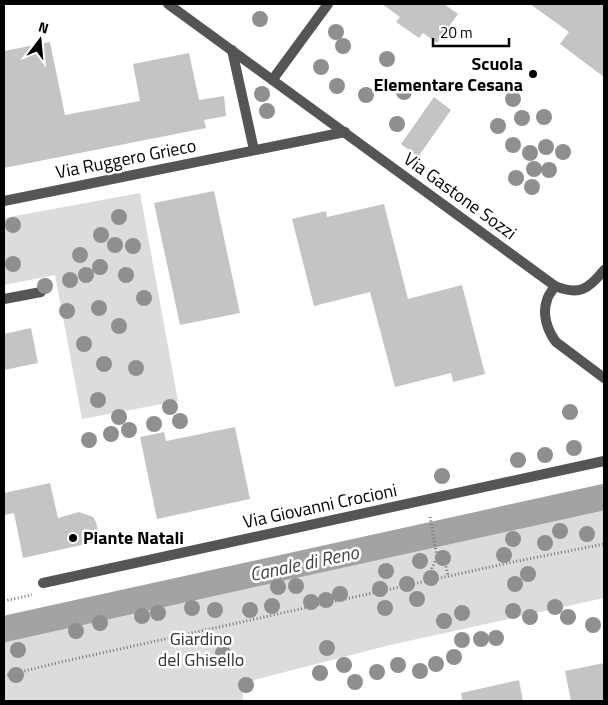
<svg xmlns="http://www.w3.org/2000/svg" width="608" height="705" font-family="'Titillium Web',sans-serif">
  <rect width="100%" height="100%" fill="#fff"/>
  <g fill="#dcdcdc">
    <polygon points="140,193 178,401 82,419 55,275 4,285 4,218"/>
    <polygon points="604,504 604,598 390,645 242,683 243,701 4,701 4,640"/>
  </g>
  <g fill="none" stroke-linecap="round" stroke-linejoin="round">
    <polyline stroke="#a3a3a3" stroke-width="26" points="4,629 604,497"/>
  </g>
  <g fill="#c4c4c4">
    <polygon points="382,4 444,4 458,14 437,43 423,33 419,38 396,22 400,17"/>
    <polygon points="530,4 604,4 604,77 560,44 569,32"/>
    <polygon points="50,42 65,115 140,101 133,64 189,53 199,100 224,96 226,116 204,120 206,128 4,168 4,51"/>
    <polygon points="434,97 451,110 418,157 401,144"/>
    <polygon points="214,191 240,313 180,325 154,203"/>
    <polygon points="384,204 408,299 462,285 485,374 453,382 451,373 395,387 370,292 314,306 292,219 326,211 327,217"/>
    <polygon points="31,328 38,363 4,370 4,334"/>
    <polygon points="235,427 250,499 157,519 140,437 164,432 166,441"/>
    <polygon points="50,483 58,518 79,512 93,517 96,522 100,541 23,558 14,513 4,515 4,493"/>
    <polygon points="604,663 604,701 571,701 565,671"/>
    <polygon points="519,680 523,701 462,701 461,693"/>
  </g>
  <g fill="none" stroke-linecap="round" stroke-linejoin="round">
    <g stroke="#777" stroke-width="3" stroke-dasharray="1 2.5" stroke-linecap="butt">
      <polyline points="430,517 437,557 432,568 435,579"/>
      <polyline points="437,557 445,562 448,576"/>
      <polyline points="4,601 32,595"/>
      <polyline points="4,676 61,662 508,563 604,544"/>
    </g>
    <g stroke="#555" stroke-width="10">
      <path d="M 168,4 L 555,286 C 579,296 589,289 604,270"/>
      <polyline points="232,50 254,150"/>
      <polyline points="273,79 328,4"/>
      <polyline points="4,201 345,132"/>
      <path d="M 555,286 C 553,290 548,295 547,300 C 542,314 547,330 556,342 L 604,378"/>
      <polyline points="4,299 41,292"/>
      <polyline points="43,583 604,461"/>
    </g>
  </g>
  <g fill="#8f8f8f">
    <circle cx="260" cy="19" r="8"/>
    <circle cx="336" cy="32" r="8"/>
    <circle cx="343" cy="46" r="8"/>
    <circle cx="387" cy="59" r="8"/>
    <circle cx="321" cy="67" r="8"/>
    <circle cx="337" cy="86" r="8"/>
    <circle cx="404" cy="92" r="8"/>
    <circle cx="262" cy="94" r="8"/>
    <circle cx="366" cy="95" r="8"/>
    <circle cx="513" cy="99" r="8"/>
    <circle cx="267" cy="111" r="8"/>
    <circle cx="544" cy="117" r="8"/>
    <circle cx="522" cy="118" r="8"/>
    <circle cx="397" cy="124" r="8"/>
    <circle cx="498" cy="126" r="8"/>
    <circle cx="513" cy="145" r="8"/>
    <circle cx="546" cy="147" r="8"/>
    <circle cx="563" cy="152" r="8"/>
    <circle cx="530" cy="153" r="8"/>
    <circle cx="534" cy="169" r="8"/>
    <circle cx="549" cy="170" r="8"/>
    <circle cx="516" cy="178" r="8"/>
    <circle cx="532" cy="187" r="8"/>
    <circle cx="119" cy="217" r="8"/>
    <circle cx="13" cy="225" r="8"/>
    <circle cx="101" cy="235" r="8"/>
    <circle cx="115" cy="245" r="8"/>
    <circle cx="133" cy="246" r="8"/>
    <circle cx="80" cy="255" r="8"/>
    <circle cx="13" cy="264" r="8"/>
    <circle cx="100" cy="267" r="8"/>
    <circle cx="86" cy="275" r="8"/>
    <circle cx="126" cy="275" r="8"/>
    <circle cx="70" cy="280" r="8"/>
    <circle cx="45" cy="286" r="8"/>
    <circle cx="144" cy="298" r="8"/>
    <circle cx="99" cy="308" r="8"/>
    <circle cx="67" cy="311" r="8"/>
    <circle cx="119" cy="326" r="8"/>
    <circle cx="84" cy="344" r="8"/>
    <circle cx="104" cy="364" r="8"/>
    <circle cx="136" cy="368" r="8"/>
    <circle cx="98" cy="400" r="8"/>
    <circle cx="170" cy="407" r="8"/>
    <circle cx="570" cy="412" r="8"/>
    <circle cx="119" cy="417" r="8"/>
    <circle cx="180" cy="421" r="8"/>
    <circle cx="154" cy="424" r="8"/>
    <circle cx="129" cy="430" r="8"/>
    <circle cx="111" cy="434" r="8"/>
    <circle cx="89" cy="440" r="8"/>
    <circle cx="574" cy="448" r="8"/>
    <circle cx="545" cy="455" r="8"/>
    <circle cx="518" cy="460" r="8"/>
    <circle cx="442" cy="476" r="8"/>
    <circle cx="560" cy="531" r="8"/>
    <circle cx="587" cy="534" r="8"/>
    <circle cx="513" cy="539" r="8"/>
    <circle cx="545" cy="543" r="8"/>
    <circle cx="504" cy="555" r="8"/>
    <circle cx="443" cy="558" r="8"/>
    <circle cx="420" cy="561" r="8"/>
    <circle cx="386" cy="571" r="8"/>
    <circle cx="528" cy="574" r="8"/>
    <circle cx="431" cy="578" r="8"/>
    <circle cx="407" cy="584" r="8"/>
    <circle cx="515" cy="584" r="8"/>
    <circle cx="296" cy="586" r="8"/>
    <circle cx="278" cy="587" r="8"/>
    <circle cx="380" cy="589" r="8"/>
    <circle cx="340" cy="594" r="8"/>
    <circle cx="417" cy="599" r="8"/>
    <circle cx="326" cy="600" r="8"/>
    <circle cx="311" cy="602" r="8"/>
    <circle cx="272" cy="606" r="8"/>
    <circle cx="555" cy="607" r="8"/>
    <circle cx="192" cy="608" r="8"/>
    <circle cx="385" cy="608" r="8"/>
    <circle cx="215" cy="610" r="8"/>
    <circle cx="250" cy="610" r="8"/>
    <circle cx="513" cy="611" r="8"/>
    <circle cx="158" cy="613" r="8"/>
    <circle cx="462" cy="613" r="8"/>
    <circle cx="142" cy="616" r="8"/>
    <circle cx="530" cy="617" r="8"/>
    <circle cx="568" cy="617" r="8"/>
    <circle cx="444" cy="621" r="8"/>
    <circle cx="100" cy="623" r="8"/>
    <circle cx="593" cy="625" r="8"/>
    <circle cx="76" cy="631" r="8"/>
    <circle cx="496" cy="638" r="8"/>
    <circle cx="481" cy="639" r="8"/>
    <circle cx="462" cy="640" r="8"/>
    <circle cx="327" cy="648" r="8"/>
    <circle cx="18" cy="650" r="8"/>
    <circle cx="223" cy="653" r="8"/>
    <circle cx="454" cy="657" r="8"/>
    <circle cx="436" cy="664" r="8"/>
    <circle cx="344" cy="665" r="8"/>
    <circle cx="398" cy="665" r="8"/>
    <circle cx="420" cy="671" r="8"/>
    <circle cx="377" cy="672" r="8"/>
    <circle cx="320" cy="673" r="8"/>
    <circle cx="16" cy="675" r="8"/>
    <circle cx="355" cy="682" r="8"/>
    <circle cx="246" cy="685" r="8"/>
  </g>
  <g fill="#000" stroke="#fff" stroke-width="2">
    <circle cx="533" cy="74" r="5"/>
    <circle cx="73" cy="538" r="5"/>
  </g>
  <g text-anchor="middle" stroke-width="5" stroke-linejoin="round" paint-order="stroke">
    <g font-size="18" font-weight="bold" fill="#000" stroke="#fff" text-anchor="end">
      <text x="523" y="70">Scuola<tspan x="523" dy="21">Elementare Cesana</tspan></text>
      <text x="83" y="544" text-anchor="start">Piante Natali</text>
    </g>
    <g font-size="18" fill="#000" stroke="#fff">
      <text transform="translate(126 159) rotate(-11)" y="6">Via Ruggero Grieco</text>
      <text transform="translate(460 196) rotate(36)" y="6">Via Gastone Sozzi</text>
      <text transform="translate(320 506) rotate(-12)" y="6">Via Giovanni Crocioni</text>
    </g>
    <g font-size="18" fill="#333" stroke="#fff">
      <text x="201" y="645">Giardino<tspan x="201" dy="21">del Ghisello</tspan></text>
    </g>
    <g font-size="19" font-style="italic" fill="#444" stroke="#fff">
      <text transform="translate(304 563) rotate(-12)" y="7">Canale di Reno</text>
    </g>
  </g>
  <rect width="608" height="705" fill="none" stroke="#000000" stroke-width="10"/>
  <g transform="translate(40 40) rotate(16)" stroke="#ffffff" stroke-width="4" paint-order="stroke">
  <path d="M0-4L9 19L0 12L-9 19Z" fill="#000000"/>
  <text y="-8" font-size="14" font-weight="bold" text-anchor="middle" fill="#000000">N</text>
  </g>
  <path d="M433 38v8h76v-8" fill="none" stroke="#000000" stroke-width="2.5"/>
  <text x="440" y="38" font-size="15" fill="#000000" stroke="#ffffff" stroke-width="4" paint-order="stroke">20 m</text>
</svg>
